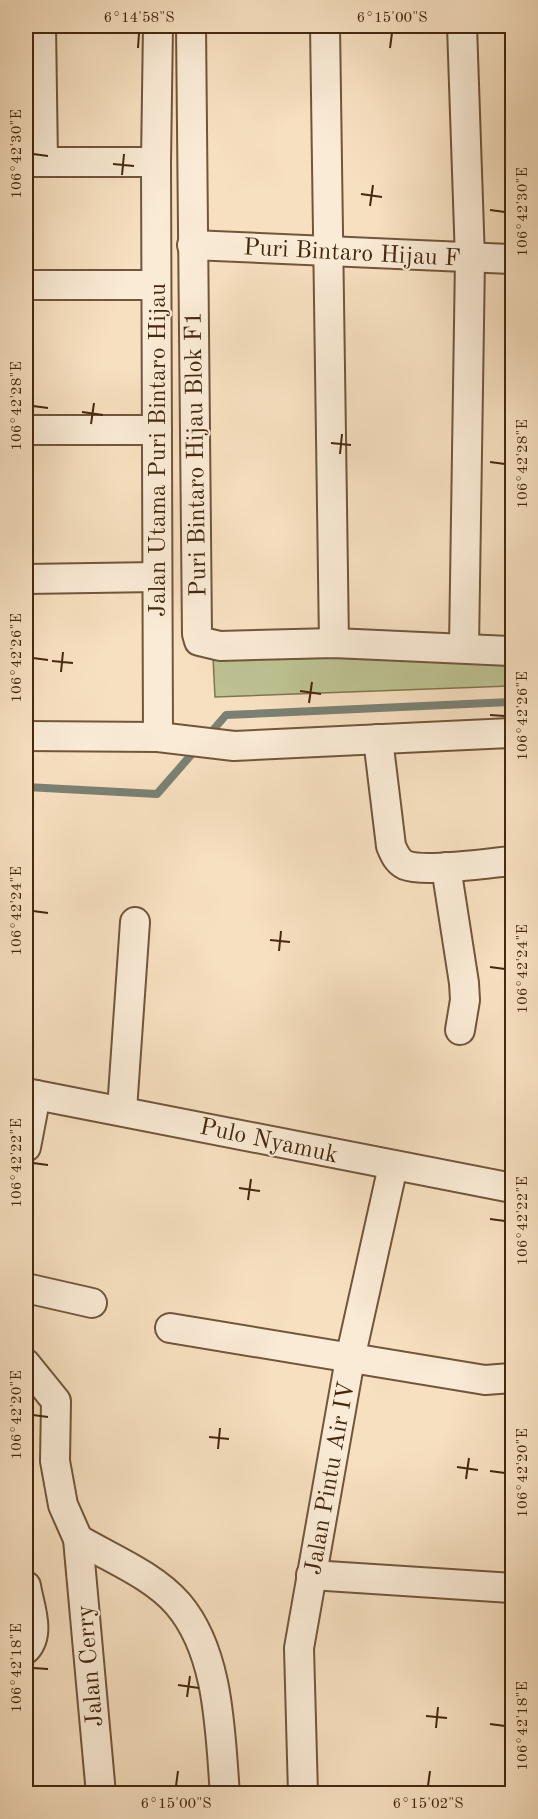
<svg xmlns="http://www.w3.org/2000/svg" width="538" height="1819" font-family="'Old Standard TT',serif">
  <rect width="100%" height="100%" fill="#f7e0c0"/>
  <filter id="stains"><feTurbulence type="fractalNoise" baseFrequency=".00333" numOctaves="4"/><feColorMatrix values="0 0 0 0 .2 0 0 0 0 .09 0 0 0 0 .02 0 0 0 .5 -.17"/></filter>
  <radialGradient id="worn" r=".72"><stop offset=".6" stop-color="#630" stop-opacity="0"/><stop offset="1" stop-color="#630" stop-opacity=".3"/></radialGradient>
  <polygon fill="#bdc292" stroke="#807550" stroke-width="1.5" points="213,657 512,660 512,686 215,697"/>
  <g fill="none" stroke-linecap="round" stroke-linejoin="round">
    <g stroke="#7a8173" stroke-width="8">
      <polyline points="207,737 226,715 512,702"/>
      <polyline points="26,787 157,794 198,747"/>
    </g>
    <g stroke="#71563a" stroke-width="32">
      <g id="minor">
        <polyline points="41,26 43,162"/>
        <polyline points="158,26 156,162 158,737"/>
        <polyline points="191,26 197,634 199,641 220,646 334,643 512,651"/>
        <polyline points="325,26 334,643"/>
        <polyline points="462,26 470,259 464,647"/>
        <polyline points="26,162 156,162"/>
        <polyline points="192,245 512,259"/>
        <polyline points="26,285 156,285"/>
        <polyline points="26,430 157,430"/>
        <polyline points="26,579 157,577"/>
        <polyline points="26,736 158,737 234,746 512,733"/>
        <path d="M 378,739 L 391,846 C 394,853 397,861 405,865 C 424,873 489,863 512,861"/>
        <polyline points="446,867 464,983 465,1000 460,1030"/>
        <polyline points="26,1093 512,1188"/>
        <polyline points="122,1110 135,922"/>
        <polyline points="26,1147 36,1095"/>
        <polyline points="26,1288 92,1303"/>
        <polyline points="170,1328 485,1380 512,1378"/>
        <polyline points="26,1364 56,1401 55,1461 63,1505 78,1539 101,1794"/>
        <path d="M 78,1539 C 110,1558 153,1575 178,1604 C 220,1653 220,1733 225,1794"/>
        <polyline points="311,1575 512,1588"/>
        <path d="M 26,1586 C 29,1605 41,1633 26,1649"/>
        <polyline points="303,1794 299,1648 350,1359 393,1166"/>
      </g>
    </g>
    <use href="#minor" stroke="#faebd6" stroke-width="28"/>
  </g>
  <path fill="none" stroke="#44280e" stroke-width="2" d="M 138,48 L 139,33M 390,48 L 392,33M 33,154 L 48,156M 113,164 L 134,166M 122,175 L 124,154M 361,194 L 382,197M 370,206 L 373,185M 490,210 L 505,212M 33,406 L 48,408M 82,412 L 103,415M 91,424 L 94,403M 331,443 L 351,445M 340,454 L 342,434M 490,462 L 505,464M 33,658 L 48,660M 52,661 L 73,663M 61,672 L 63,652M 300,691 L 321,694M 309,703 L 312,682M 490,715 L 505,716M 33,911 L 48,913M 270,940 L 290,942M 279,951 L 281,931M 490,967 L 505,969M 33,1163 L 48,1165M 239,1188 L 260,1191M 248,1200 L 251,1179M 490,1219 L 505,1221M 33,1415 L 48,1417M 209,1437 L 229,1439M 218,1449 L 220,1428M 457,1467 L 478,1470M 490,1471 L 505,1473M 466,1479 L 469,1458M 33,1668 L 48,1669M 178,1685 L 199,1688M 187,1697 L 190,1676M 426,1716 L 447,1718M 490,1724 L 505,1726M 436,1728 L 438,1707M 176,1786 L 178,1771M 428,1786 L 430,1771"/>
  <g text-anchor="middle" stroke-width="4.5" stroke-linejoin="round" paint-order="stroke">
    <g font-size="24" fill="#44280e" stroke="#faebd6">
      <text transform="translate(352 252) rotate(3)" y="8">Puri Bintaro Hijau F</text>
      <text transform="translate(157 450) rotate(-90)" y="8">Jalan Utama Puri Bintaro Hijau</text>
      <text transform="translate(195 454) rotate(-91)" y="8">Puri Bintaro Hijau Blok F1</text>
      <text transform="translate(269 1140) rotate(12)" y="8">Pulo Nyamuk</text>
      <text transform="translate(329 1478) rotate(-80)" y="8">Jalan Pintu Air IV</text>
      <text transform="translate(89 1666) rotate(-95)" y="8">Jalan Cerry</text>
    </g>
  </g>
  <rect width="538" height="1819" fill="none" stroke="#f7e0c0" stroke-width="66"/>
  <rect x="33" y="33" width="472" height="1753" fill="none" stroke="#44280e" stroke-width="2"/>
  <g font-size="15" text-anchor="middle" fill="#44280e">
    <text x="139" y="22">6°14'58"S</text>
    <text x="392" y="22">6°15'00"S</text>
    <text transform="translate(16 154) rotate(-90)" y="5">106°42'30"E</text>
    <text transform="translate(522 212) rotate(-90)" y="5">106°42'30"E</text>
    <text transform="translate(16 406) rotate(-90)" y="5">106°42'28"E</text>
    <text transform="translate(522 464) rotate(-90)" y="5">106°42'28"E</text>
    <text transform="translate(16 658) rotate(-90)" y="5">106°42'26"E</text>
    <text transform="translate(522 716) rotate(-90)" y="5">106°42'26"E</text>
    <text transform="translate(16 911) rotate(-90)" y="5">106°42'24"E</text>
    <text transform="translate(522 969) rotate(-90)" y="5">106°42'24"E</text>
    <text transform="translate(16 1163) rotate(-90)" y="5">106°42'22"E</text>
    <text transform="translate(522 1221) rotate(-90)" y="5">106°42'22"E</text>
    <text transform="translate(16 1415) rotate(-90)" y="5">106°42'20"E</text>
    <text transform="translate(522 1473) rotate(-90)" y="5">106°42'20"E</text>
    <text transform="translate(16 1668) rotate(-90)" y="5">106°42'18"E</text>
    <text transform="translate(522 1726) rotate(-90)" y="5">106°42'18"E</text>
    <text x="176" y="1808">6°15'00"S</text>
    <text x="428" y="1808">6°15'02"S</text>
  </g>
  <rect width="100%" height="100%" filter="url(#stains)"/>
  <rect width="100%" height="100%" fill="url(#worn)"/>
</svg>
